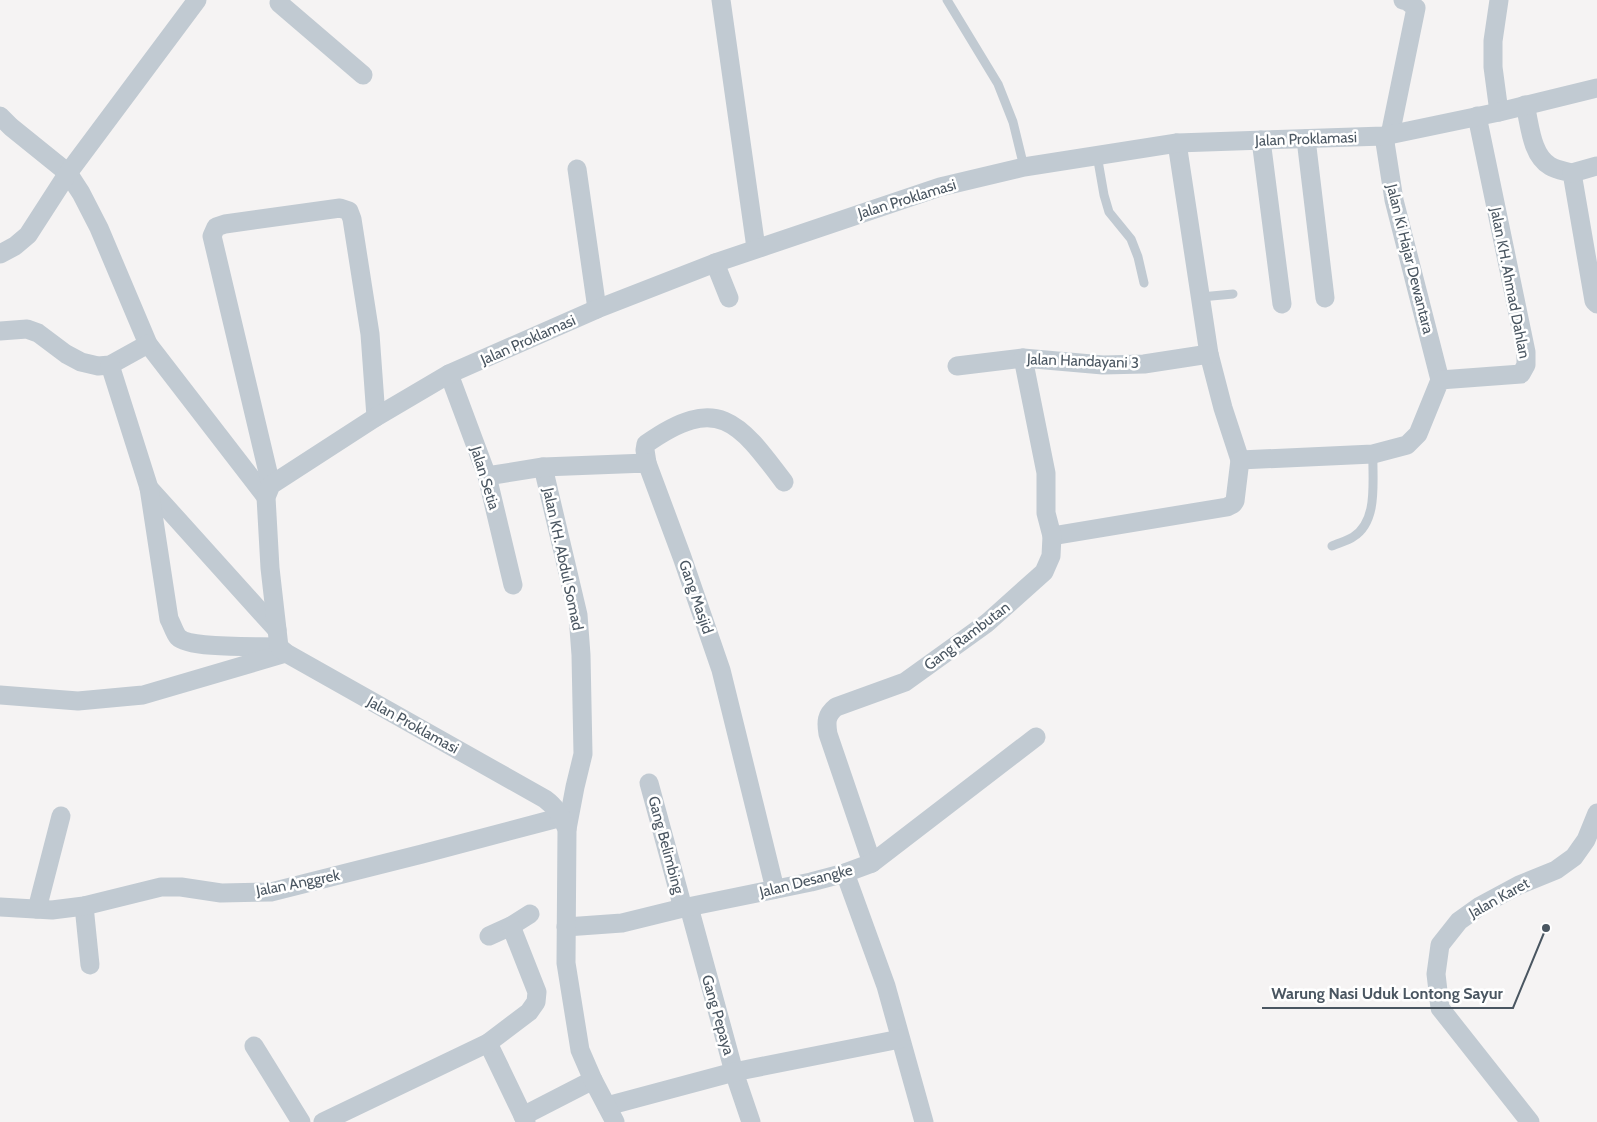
<svg xmlns="http://www.w3.org/2000/svg" width="1597" height="1122" font-family="Cabin,sans-serif">
  <rect width="100%" height="100%" fill="#f5f3f3"/>
  <g fill="none" stroke-linecap="round" stroke-linejoin="round">
    <g stroke="#c1cad2" stroke-width="9">
      <polyline points="947,0 998,84 1013,122 1024,167"/>
      <polyline points="1097,155 1104,195 1109,212 1131,239 1138,257 1144,283"/>
      <polyline points="1201,297 1233,294"/>
      <path d="M 1332,546 C 1338,543 1347,541 1353,537 C 1379,521 1372,480 1373,454"/>
    </g>
    <g stroke="#c1cad2" stroke-width="19">
      <polyline points="721,0 756,248"/>
      <polyline points="279,3 363,75"/>
      <path d="M 1525,105 C 1530,124 1531,155 1550,166 C 1556,170 1565,171 1572,173 L 1594,301 L 1597,304"/>
      <polyline points="1499,112 1493,67 1493,41 1499,0"/>
      <polyline points="0,116 11,127 68,173 81,193 99,228 148,344 266,497"/>
      <polyline points="1390,135 1416,8 1407,1 1403,0"/>
      <polyline points="1384,136 1394,200 1440,380"/>
      <polyline points="1306,139 1325,298"/>
      <polyline points="1261,140 1282,304"/>
      <polyline points="1177,143 1209,354 1223,408 1240,460 1373,454 1407,445 1418,434 1440,380 1521,374 1526,365 1526,352 1477,116"/>
      <polyline points="577,169 597,309"/>
      <polyline points="1572,173 1597,166"/>
      <polyline points="0,254 15,246 28,235 68,173 197,0"/>
      <polyline points="715,263 729,298"/>
      <polyline points="0,331 27,329 38,333 66,354 81,362 98,366 110,365 148,344"/>
      <polyline points="110,365 149,488 277,630"/>
      <polyline points="957,366 1023,358 1103,365 1144,364 1209,354"/>
      <polyline points="449,374 487,476 513,585"/>
      <path d="M 647,463 L 645,450 L 646,444 C 718,393 739,422 784,482"/>
      <polyline points="543,467 578,615 581,655 583,754 575,787 567,829"/>
      <polyline points="487,476 543,467 647,463 682,557 721,670 775,889"/>
      <polyline points="271,485 212,236 216,227 225,224 340,208 349,211 352,219 370,334 376,417"/>
      <path d="M 149,488 L 169,619 C 172,624 174,632 178,637 C 189,649 260,646 279,647"/>
      <polyline points="1052,536 1227,507 1233,504 1235,501 1240,460"/>
      <polyline points="0,695 78,701 143,695 286,653"/>
      <polyline points="649,783 683,908"/>
      <path d="M 872,863 L 828,734 C 826,722 826,715 836,707 L 905,682 L 987,623 L 1044,572 L 1051,556 L 1052,536 L 1046,513 L 1046,473 L 1023,358"/>
      <polyline points="845,873 886,986 924,1122"/>
      <polyline points="84,906 90,965"/>
      <polyline points="0,907 52,910 84,906 161,887 181,887 221,893 271,892 422,854 562,817"/>
      <polyline points="689,907 734,1072 751,1122"/>
      <polyline points="37,909 61,816"/>
      <polyline points="566,927 622,923 683,908 811,882 845,873 872,863 1036,737"/>
      <polyline points="489,936 511,926 530,914"/>
      <polyline points="488,1043 526,1122"/>
      <polyline points="254,1046 301,1122"/>
      <polyline points="607,1106 734,1072 900,1039"/>
      <polyline points="523,1116 593,1080"/>
      <polyline points="323,1122 488,1043 529,1012 536,1002 537,992 511,926"/>
      <path d="M 615,1122 L 593,1080 L 580,1050 L 566,963 L 567,829 C 561,816 556,807 545,799 L 286,653 L 279,647 L 270,568 L 266,497 L 271,485 L 376,417 L 449,374 L 597,309 L 715,263 L 940,187 L 1024,167 L 1177,143 L 1384,136 L 1499,112 L 1597,88"/>
      <polyline points="1530,1122 1440,1008 1436,974 1440,945 1459,921 1480,906 1519,885 1556,870 1574,857 1586,840 1597,813"/>
    </g>
  </g>
  <g text-anchor="middle" stroke-width="5" stroke-linejoin="round" paint-order="stroke">
    <g font-size="15" fill="#4a5661" stroke="#fff">
      <text transform="translate(1306 139) rotate(-2)" y="5">Jalan Proklamasi</text>
      <text transform="translate(907 199) rotate(-17)" y="5">Jalan Proklamasi</text>
      <text transform="translate(1410 259) rotate(76)" y="5">Jalan Ki Hajar Dewantara</text>
      <text transform="translate(1510 283) rotate(79)" y="5">Jalan KH. Ahmad Dahlan</text>
      <text transform="translate(528 340) rotate(-24)" y="5">Jalan Proklamasi</text>
      <text transform="translate(1083 361) rotate(2)" y="5">Jalan Handayani 3</text>
      <text transform="translate(485 478) rotate(73)" y="5">Jalan Setia</text>
      <text transform="translate(563 559) rotate(78)" y="5">Jalan KH. Abdul Somad</text>
      <text transform="translate(696 597) rotate(71)" y="5">Gang Masjid</text>
      <text transform="translate(967 636) rotate(-37)" y="5">Gang Rambutan</text>
      <text transform="translate(413 725) rotate(29)" y="5">Jalan Proklamasi</text>
      <text transform="translate(666 845) rotate(75)" y="5">Gang Belimbing</text>
      <text transform="translate(806 881) rotate(-14)" y="5">Jalan Desangke</text>
      <text transform="translate(298 883) rotate(-11)" y="5">Jalan Anggrek</text>
      <text transform="translate(1499 898) rotate(-29)" y="5">Jalan Karet</text>
      <text transform="translate(718 1015) rotate(74)" y="5">Gang Pepaya</text>
    </g>
  </g>
  <path fill="none" stroke="#4a5661" stroke-width="2" d="M1546 928L1513 1008H1262"/>
  <circle fill="#4a5661" stroke="#fff" stroke-width="2" cx="1546" cy="928" r="5"/>
  <g font-size="16" text-anchor="middle" font-weight="bold" fill="#4a5661" stroke="#fff" stroke-width="5" stroke-linejoin="round" paint-order="stroke">
    <text x="1387" y="999">Warung Nasi Uduk Lontong Sayur</text>
  </g>
</svg>
